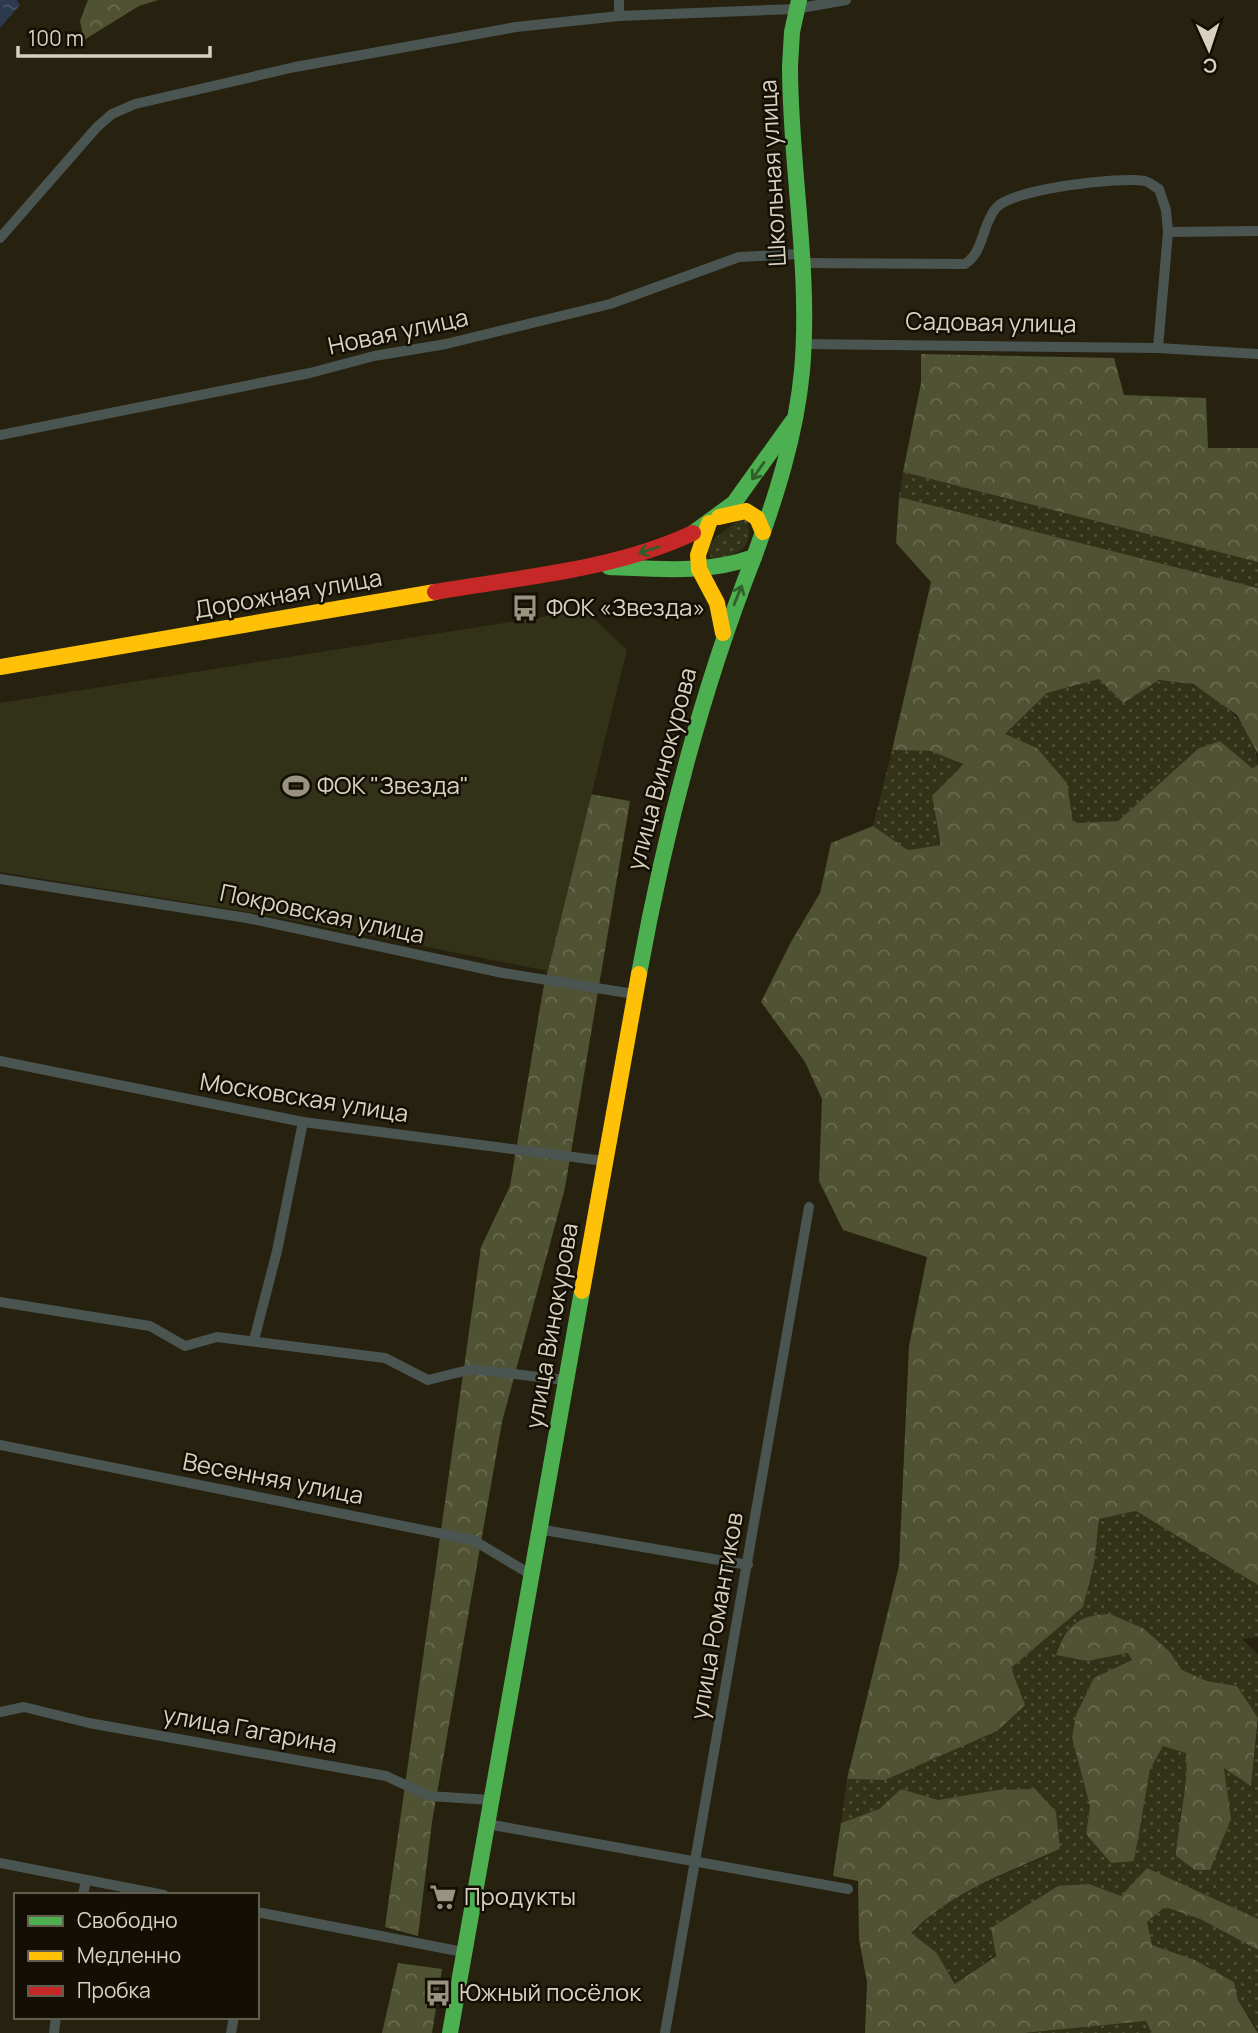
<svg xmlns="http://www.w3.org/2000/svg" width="1258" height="2033" font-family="Manrope,sans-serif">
  <defs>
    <pattern id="grass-dots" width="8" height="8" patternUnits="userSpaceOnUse" patternTransform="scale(1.75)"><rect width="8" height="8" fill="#313218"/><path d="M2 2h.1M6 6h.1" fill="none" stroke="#4e4f38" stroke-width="1.8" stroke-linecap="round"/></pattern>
    <pattern id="forest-crowns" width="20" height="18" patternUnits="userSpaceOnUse" patternTransform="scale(1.75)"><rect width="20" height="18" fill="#505234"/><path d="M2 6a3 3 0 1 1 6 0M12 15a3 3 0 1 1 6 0" fill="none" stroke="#696a50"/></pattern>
    <pattern id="water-ripples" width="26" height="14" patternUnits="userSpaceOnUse" patternTransform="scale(1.75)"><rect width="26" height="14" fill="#2c394e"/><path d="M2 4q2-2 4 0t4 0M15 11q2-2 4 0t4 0" fill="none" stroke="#4a5566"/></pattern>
  </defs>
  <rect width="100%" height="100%" fill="#27210f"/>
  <g fill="url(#grass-dots)">
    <polygon points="903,472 1258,562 1258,588 899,497"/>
    <path d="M 740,519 L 747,520 C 756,549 736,555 713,560 L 707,551 L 715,538 Z"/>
    <path d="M 1099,679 L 1123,703 C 1133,697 1149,682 1160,681 C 1202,674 1258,726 1258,766 L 1252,768 L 1220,741 L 1199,748 L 1118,821 L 1073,823 L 1004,734 L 1047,693 Z"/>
    <polygon points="892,750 930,751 964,763 941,845 908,850 873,826"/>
    <path d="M 1136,1511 L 1258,1585 L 1258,1637 L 1242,1639 L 1258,1654 L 1258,1718 L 1237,1686 L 1207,1681 L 1182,1670 L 1170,1652 L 1143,1628 L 1110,1614 L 1088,1661 L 1129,1653 L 1132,1661 L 1072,1738 L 1090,1806 L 1086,1834 L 1140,1826 L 1150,1770 L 1163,1746 L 1187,1753 L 1187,1792 L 1178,1822 L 1231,1819 L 1224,1767 L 1251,1785 L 1258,1727 L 1258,1919 L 1147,1869 L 1121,1897 L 1089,1884 L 956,1984 L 936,1952 L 910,1933 C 951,1893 1008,1873 1060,1850 L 997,1790 L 938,1800 L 901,1790 L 879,1809 L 841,1823 L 847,1779 L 885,1780 L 939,1755 L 1011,1668 L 1083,1607 L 1094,1564 L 1099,1519 Z"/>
    <polygon points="1165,1907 1200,1919 1258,1950 1258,2030 1238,2000 1234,1982 1195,1960 1152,1945 1146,1922"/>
    <polygon points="1147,2021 1152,2033 1024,2033"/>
  </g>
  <g fill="url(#forest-crowns)">
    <polygon points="88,0 158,0 139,6 84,40 80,21"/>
    <polygon points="921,354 1114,358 1124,395 1206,398 1208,448 1258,448 1258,562 903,472 921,383"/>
    <polygon points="899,497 1258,588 1258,754 1237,715 1193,684 1159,680 1123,703 1099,679 1047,693 1005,734 1037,748 1067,783 1073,823 1118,821 1199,748 1220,741 1252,768 1258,766 1258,1585 1136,1511 1099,1519 1094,1564 1083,1607 1011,1668 1025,1705 997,1731 885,1780 847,1779 899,1566 909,1346 927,1257 843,1230 819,1181 822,1099 805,1062 761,1002 791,942 820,893 831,843 873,826 908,850 941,845 932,796 964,764 930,751 892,750 931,582 896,543"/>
    <polygon points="590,794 630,801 565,1188 502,1422 432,1822 418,1936 385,1927 481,1247 510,1186 543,990"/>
    <path d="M 1110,1614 L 1143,1628 L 1170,1652 L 1182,1670 L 1207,1681 L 1237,1686 L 1258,1718 L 1251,1786 L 1224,1768 L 1231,1819 L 1210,1870 L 1195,1870 L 1176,1856 C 1178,1820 1189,1788 1186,1753 L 1163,1746 L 1150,1770 L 1134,1861 L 1111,1863 L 1086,1834 L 1090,1806 L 1072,1738 L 1076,1715 L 1094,1678 L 1132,1660 L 1128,1653 L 1088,1661 L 1056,1655 C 1067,1625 1078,1615 1110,1614 Z"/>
    <path d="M 901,1789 L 938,1800 L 997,1790 L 1035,1789 L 1056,1812 L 1060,1849 C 1009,1872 951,1892 911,1933 L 936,1952 L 955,1984 L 996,1956 L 991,1928 L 1058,1886 L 1089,1884 L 1121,1896 L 1147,1868 L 1258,1919 L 1258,1950 L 1200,1919 L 1165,1907 L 1147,1922 L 1152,1945 L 1195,1960 L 1234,1982 L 1238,2000 L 1258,2033 L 1152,2033 L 1146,2021 L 1024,2033 L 865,2033 L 867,1982 L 859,1939 L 858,1881 L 833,1876 L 841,1823 L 879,1809 Z"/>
    <polygon points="398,1963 442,1969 432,2033 382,2033"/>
  </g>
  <polygon fill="#313218" points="585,610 627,650 548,971 249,912 0,872 0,703"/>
  <polygon fill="url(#water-ripples)" points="0,0 17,0 20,5 0,28"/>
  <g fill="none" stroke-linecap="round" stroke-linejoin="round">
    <g stroke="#4a5551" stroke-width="10">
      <polyline points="619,16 619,0"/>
      <polyline points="0,238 97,127 112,114 135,104 295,67 516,27 619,16 795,9 846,0"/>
      <path d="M 800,263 L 965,264 C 984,252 982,224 996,208 C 1012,189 1120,176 1145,181 C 1149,182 1155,187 1159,189 L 1166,210 L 1168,232 L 1258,231"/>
      <polyline points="803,344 1158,348 1258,354"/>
      <polyline points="1158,348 1168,232"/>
      <polyline points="0,435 310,373 374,356 446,344 610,304 739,257 799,254"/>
      <polyline points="0,879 247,918 503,973 634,994"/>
      <polyline points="0,1061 303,1122 604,1161"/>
      <polyline points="0,1302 150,1326 185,1346 217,1337 385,1358 428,1380 472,1369 565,1380"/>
      <polyline points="254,1340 277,1251 303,1122"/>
      <polyline points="0,1445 473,1540 530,1574"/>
      <polyline points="538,1529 748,1565"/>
      <polyline points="0,1712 24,1707 89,1723 386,1776 429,1796 490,1800"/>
      <polyline points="487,1824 848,1889"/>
      <polyline points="0,1863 164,1895"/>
      <polyline points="83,1895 86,1880"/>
      <polyline points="257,1912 463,1952"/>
      <polyline points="54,2033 56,2017"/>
      <polyline points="231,2033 234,2017"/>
      <polyline points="665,2033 809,1207"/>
    </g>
    <g stroke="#4caf50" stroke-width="16">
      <polyline points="693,533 734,503 792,422"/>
      <path d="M 609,567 C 658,569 707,574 754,557 C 776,497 796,435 802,371 C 811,269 790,167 790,66 L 792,32 L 799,0"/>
      <path d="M 639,974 C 665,831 701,692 754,557"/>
      <polyline points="450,2033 582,1291"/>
    </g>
    <g stroke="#ffc107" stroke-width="16">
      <polyline points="719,517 746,511 757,518 763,532"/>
      <polyline points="699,569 717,603 723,633"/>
      <polyline points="699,569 698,555 709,523"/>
      <polyline points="0,667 435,592"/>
      <polyline points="582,1291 639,974"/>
    </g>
    <path stroke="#c62828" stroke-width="16" d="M 435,592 C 521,577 614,570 693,533"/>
  </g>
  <defs><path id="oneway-shaft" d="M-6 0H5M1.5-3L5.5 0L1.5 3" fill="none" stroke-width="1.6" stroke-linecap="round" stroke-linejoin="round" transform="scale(1.75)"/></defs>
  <g stroke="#305f2a">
    <use href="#oneway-shaft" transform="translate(758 471) rotate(125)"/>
    <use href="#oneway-shaft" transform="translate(649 550) rotate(163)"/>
    <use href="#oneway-shaft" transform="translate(738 595) rotate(-68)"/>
  </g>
  <defs>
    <g id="bus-bare" transform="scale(2.1)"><path d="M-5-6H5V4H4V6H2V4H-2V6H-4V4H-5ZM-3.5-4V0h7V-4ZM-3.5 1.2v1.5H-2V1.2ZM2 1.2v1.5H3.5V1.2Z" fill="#9b9382" stroke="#140f04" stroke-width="2.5" paint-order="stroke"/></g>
    <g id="stadium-bare" transform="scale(2.1)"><path d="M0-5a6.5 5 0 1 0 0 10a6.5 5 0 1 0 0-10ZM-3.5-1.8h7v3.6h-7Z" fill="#9b9382" stroke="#140f04" stroke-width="2.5" paint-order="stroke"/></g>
    <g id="supermarket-bare" transform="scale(2.1)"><path d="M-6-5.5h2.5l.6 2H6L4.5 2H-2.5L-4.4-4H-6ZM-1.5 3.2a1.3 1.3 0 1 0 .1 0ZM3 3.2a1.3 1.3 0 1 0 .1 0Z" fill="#9b9382" stroke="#140f04" stroke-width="2.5" paint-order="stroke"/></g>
  </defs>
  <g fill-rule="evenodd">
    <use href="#bus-bare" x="525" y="608"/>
    <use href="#stadium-bare" x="296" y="786"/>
    <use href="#supermarket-bare" x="443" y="1897"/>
    <use href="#bus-bare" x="438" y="1993"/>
  </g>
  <g text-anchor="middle" stroke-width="5" stroke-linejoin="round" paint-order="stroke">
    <g font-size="24" fill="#d9d1c0" stroke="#140f04">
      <text transform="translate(773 173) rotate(-93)" y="8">Школьная улица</text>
      <text transform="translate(991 323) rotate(1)" y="8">Садовая улица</text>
      <text transform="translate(398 332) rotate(-12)" y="8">Новая улица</text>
      <text transform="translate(288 594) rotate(-10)" y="8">Дорожная улица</text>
      <text transform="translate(662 769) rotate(-75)" y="8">улица Винокурова</text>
      <text transform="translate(322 914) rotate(12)" y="8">Покровская улица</text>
      <text transform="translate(304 1098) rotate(9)" y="8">Московская улица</text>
      <text transform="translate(552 1326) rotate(-80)" y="8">улица Винокурова</text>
      <text transform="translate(273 1479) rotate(11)" y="8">Весенняя улица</text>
      <text transform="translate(717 1616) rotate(-80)" y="8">улица Романтиков</text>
      <text transform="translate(250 1730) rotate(10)" y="8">улица Гагарина</text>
    </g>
    <g font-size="24" fill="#d9d1c0" stroke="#140f04" text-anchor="start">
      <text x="546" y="616">ФОК «Звезда»</text>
      <text x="317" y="794">ФОК "Звезда"</text>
      <text x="464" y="1905">Продукты</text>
      <text x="459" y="2001">Южный посёлок</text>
    </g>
  </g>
  <rect x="14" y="1893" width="245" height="126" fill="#140f04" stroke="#635d4f" stroke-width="2"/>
  <rect x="28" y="1916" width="35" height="10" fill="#4caf50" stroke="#635d4f" stroke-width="2"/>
  <text x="77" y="1928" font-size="21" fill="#d9d1c0">Свободно</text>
  <rect x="28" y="1951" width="35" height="10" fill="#ffc107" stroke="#635d4f" stroke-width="2"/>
  <text x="77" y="1963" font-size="21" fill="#d9d1c0">Медленно</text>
  <rect x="28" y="1986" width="35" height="10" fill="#c62828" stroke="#635d4f" stroke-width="2"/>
  <text x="77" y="1998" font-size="21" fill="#d9d1c0">Пробка</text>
  <g transform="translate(1209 49) rotate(177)" stroke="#140f04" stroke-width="5" paint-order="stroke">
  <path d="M0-5L12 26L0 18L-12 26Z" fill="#d9d1c0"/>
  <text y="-10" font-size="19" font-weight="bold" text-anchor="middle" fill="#d9d1c0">С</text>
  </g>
  <path d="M18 46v10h192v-10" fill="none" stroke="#d9d1c0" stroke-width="3.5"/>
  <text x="28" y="46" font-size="21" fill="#d9d1c0" stroke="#140f04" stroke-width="5" paint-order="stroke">100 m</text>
</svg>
